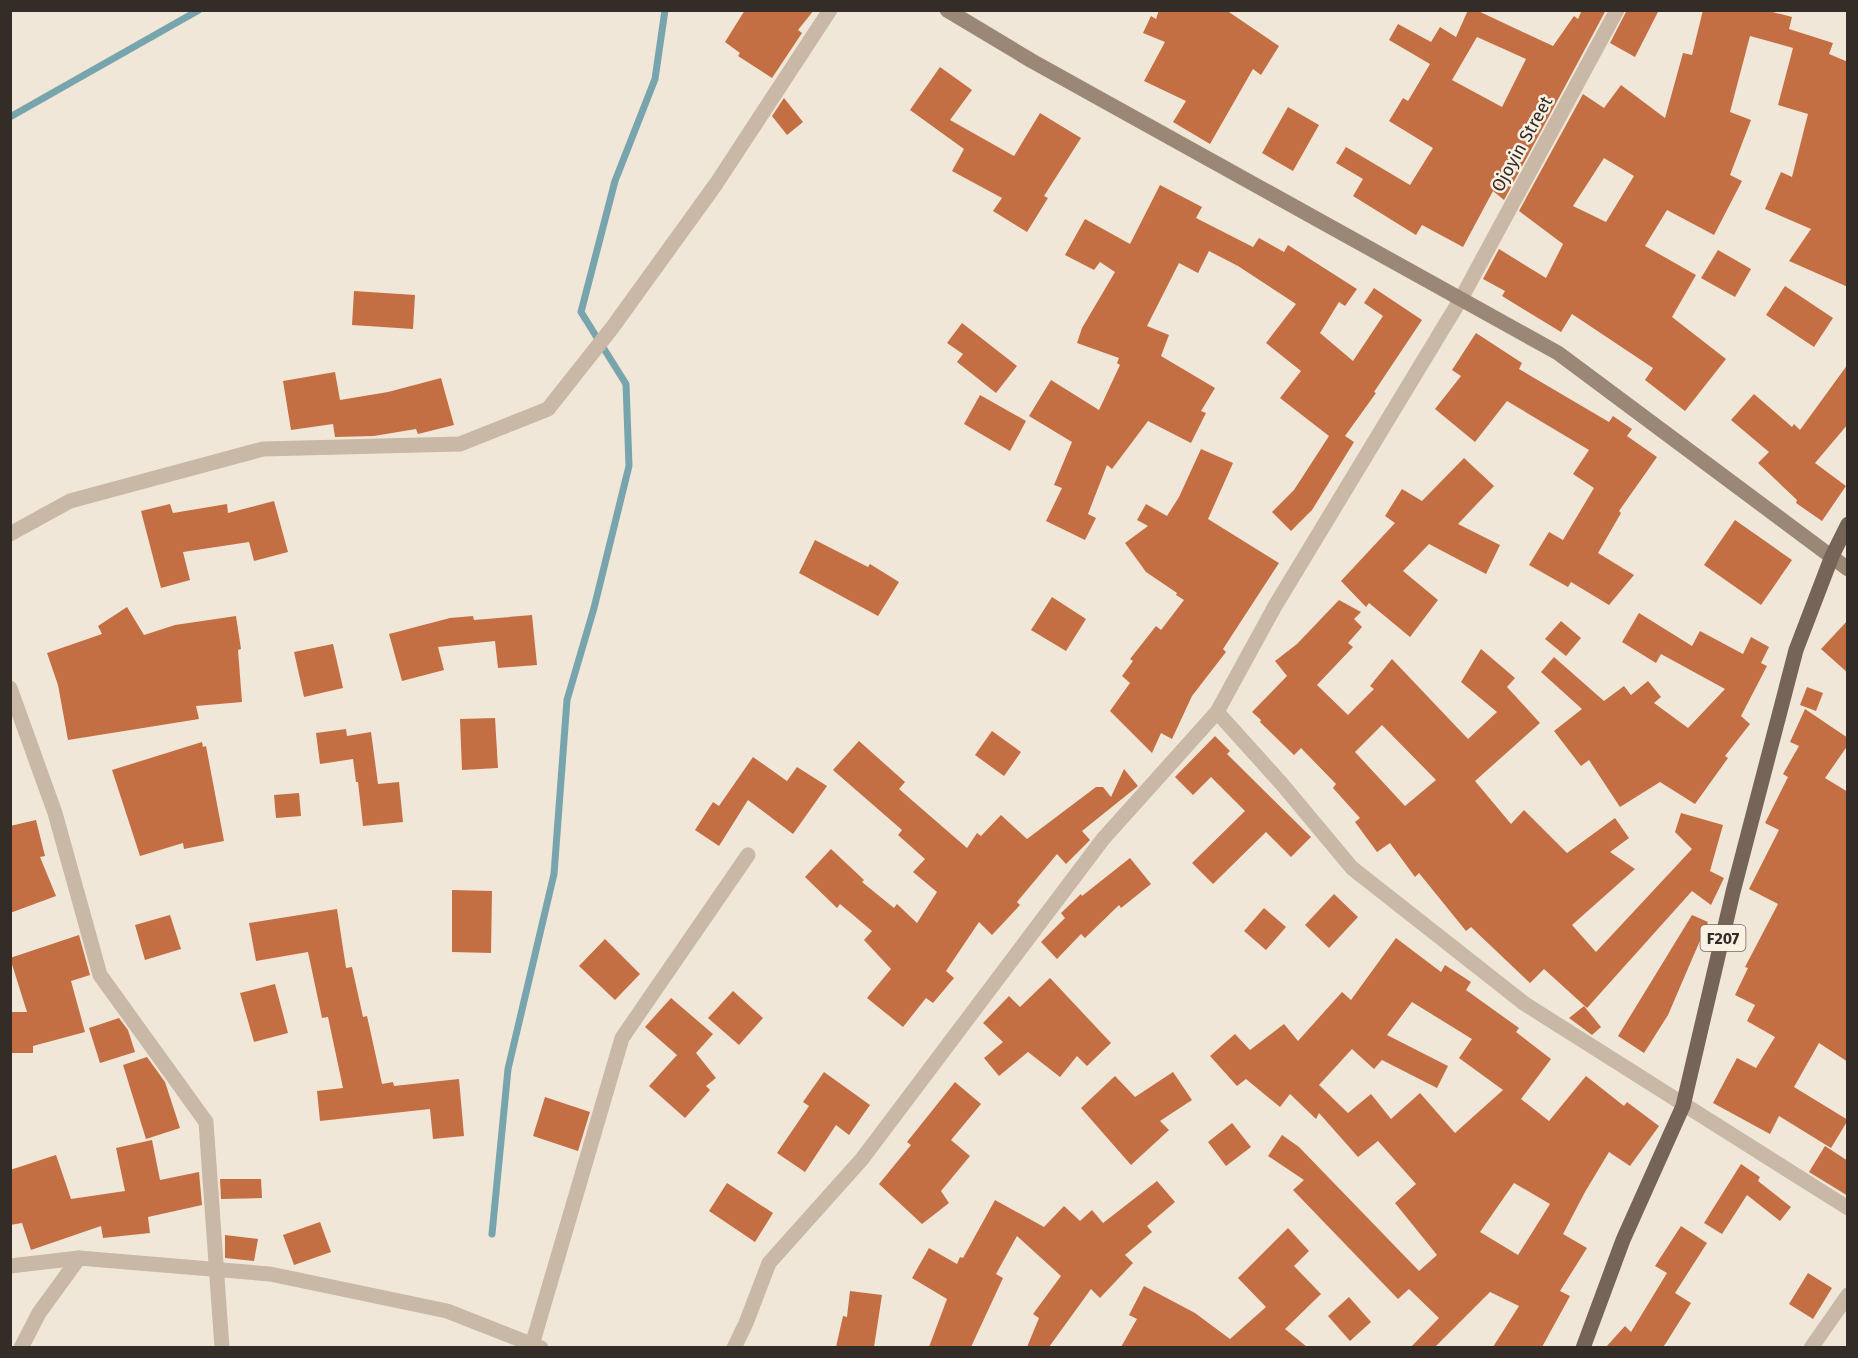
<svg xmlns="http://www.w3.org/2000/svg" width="1858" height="1358" font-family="'Fira Sans',sans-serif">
  <rect width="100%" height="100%" fill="#f0e7d8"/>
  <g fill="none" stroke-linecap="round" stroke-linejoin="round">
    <g stroke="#78a5ad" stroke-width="7">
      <polyline points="10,117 199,10"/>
      <polyline points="492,1234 508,1069 554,874 567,700 594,608 629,466 626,384 581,312 615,181 655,79 665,10"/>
    </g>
  </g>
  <g fill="#c46f43" fill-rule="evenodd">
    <polygon points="745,10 814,10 798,30 802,33 772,78 738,56 740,53 725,42"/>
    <polygon points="1159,10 1226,10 1279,46 1261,75 1253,69 1210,144 1173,122 1186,101 1144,81 1165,42 1143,33 1151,16 1156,19"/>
    <path d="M 1468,10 L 1476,10 L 1553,46 L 1574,16 L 1578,19 L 1582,10 L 1606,10 L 1504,200 L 1493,191 L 1463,247 L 1422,225 L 1416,235 L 1353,196 L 1363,179 L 1336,163 L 1346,147 L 1410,185 L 1433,148 L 1389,121 L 1403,98 L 1408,101 L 1430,64 L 1389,40 L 1398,24 L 1431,42 L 1440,27 L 1456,37 ZM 1477,37 L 1526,59 L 1502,107 L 1452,80 Z"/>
    <polygon points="1627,10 1659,10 1635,57 1610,43"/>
    <path d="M 1703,10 L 1765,10 L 1792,17 L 1789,29 L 1833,43 L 1829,54 L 1848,62 L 1848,287 L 1789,261 L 1811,229 L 1765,209 L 1781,172 L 1792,177 L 1808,114 L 1778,105 L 1793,48 L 1750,36 L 1730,112 L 1751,120 L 1730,175 L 1742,181 L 1714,235 L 1667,210 L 1645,246 L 1696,275 L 1672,317 L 1726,359 L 1685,411 L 1645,380 L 1653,368 L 1572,314 L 1561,332 L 1502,296 L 1505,291 L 1483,279 L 1499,249 L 1546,278 L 1563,244 L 1519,211 L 1583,94 L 1604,108 L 1621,85 L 1665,118 L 1683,53 L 1692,55 ZM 1604,158 L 1634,176 L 1606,222 L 1573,206 Z"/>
    <polygon points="940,67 972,90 950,120 1014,156 1040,113 1081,138 1044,196 1048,198 1027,232 993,211 1002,198 952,171 964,149 910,110"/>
    <polygon points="784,98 803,122 787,135 772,116"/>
    <polygon points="1288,107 1319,125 1293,171 1262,153"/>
    <polygon points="1160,185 1202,207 1196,218 1253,247 1259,238 1284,252 1288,245 1357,289 1345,306 1339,302 1320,333 1353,361 1383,316 1364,303 1374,288 1422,320 1374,392 1376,393 1345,436 1354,442 1312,510 1291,531 1272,512 1294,490 1329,436 1280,398 1301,371 1266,343 1296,304 1238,266 1209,251 1198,273 1179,263 1147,326 1169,335 1161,356 1215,388 1201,411 1206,413 1191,443 1148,421 1112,469 1107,465 1088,514 1096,518 1085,540 1046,521 1062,488 1054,485 1072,442 1029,416 1051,380 1099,410 1120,365 1117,363 1119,358 1077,343 1082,328 1115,272 1100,262 1094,270 1065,255 1085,219 1130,244"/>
    <polygon points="1718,250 1751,269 1735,297 1701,278"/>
    <polygon points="1785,286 1833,318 1814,347 1766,315"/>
    <polygon points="354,291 415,295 413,329 352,325"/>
    <polygon points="962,323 1017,366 996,393 957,362 963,354 947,343"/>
    <polygon points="1476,333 1522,363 1519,369 1609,422 1613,416 1632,429 1627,436 1657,457 1619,511 1621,513 1598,553 1634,575 1609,605 1571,582 1568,587 1529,565 1549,532 1563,540 1594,488 1573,474 1589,450 1507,401 1475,442 1435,409 1461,376 1452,370"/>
    <polygon points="1848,364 1848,424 1815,463 1846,486 1822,521 1796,503 1797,500 1758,463 1769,452 1731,420 1754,394 1792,427 1794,424 1800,430"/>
    <polygon points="335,372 340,400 388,392 441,378 454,425 418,434 416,429 374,436 335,437 333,424 291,430 283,381"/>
    <polygon points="980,395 1026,421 1010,451 964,424"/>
    <polygon points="1201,449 1233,463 1208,519 1279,563 1223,649 1226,652 1192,696 1172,739 1161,733 1152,753 1110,711 1130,683 1122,676 1133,661 1130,659 1156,626 1161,630 1184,600 1176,595 1177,593 1146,572 1125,543 1148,526 1137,520 1146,504 1167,516 1179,497"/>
    <polygon points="1464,458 1494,486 1458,524 1500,545 1486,574 1429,544 1403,571 1438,600 1410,637 1369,603 1366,607 1341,581 1395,523 1385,516 1402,489 1422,501"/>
    <polygon points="274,501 288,552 254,561 249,542 183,552 190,580 161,588 141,511 170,504 173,513 227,504 228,513"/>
    <polygon points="1735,520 1792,560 1761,605 1704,565"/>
    <polygon points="815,540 868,567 870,564 899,582 878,616 799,573"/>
    <polygon points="1052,597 1086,619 1066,651 1031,630"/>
    <path d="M 1339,600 L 1361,612 L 1354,619 L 1362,627 L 1348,643 L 1353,647 L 1317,685 L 1348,715 L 1374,689 L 1370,686 L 1392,659 L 1468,739 L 1497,712 L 1461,682 L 1481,649 L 1515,678 L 1507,687 L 1540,723 L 1475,781 L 1511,824 L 1524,810 L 1567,853 L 1615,818 L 1629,838 L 1610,852 L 1635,869 L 1572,925 L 1596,952 L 1692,849 L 1675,832 L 1681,813 L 1723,825 L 1710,871 L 1724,878 L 1711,905 L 1692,891 L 1587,1008 L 1544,969 L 1530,983 L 1471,927 L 1466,931 L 1419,873 L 1415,877 L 1390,843 L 1377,852 L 1355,822 L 1360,818 L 1333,788 L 1336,784 L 1301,748 L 1294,755 L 1260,722 L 1261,720 L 1252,712 L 1287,676 L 1275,661 L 1297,644 ZM 1382,725 L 1436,780 L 1405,806 L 1355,752 Z"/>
    <polygon points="127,607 144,635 175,625 236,616 241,649 238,650 242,702 196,706 199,719 68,740 58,685 47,653 102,634 98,626"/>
    <polygon points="1639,613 1692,646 1700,631 1743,654 1751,637 1769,647 1761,663 1767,666 1741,716 1750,724 1725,756 1728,758 1695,804 1660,782 1620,807 1589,760 1581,766 1554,731 1582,709 1541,672 1554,657 1604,701 1624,686 1631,695 1648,681 1661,697 1654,703 1688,728 1725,689 1661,654 1656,663 1622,642"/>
    <polygon points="532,615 537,665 498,668 495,641 438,647 444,670 402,681 389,634 450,618 473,616 474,620"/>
    <polygon points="1848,620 1848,673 1821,649"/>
    <polygon points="1561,621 1581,638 1566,656 1545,639"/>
    <polygon points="333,644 343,688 304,697 294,652"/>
    <polygon points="1807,687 1823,693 1816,711 1800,705"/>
    <polygon points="1805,709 1848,738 1848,745 1825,778 1848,792 1848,1062 1819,1043 1794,1087 1848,1120 1831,1148 1779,1116 1770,1134 1713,1103 1737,1058 1756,1068 1775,1037 1747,1021 1755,1005 1735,995 1748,968 1745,967 1778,904 1749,889 1779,830 1765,823 1788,777 1783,774 1799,746 1790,742"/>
    <polygon points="495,718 498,768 462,770 460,719"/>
    <polygon points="346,729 347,736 371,732 378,784 399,782 403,822 363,826 358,782 356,782 353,759 320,764 316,733"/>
    <polygon points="992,731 1021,752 1004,776 975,755"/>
    <polygon points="1215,736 1230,751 1227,754 1311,837 1291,857 1266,832 1213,884 1192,863 1245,811 1211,777 1193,795 1175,777"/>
    <polygon points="859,741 905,782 899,789 967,848 977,833 981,836 1001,815 1027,839 1096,787 1103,787 1111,797 1124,769 1138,786 1082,831 1090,840 1066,864 1057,854 1017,902 1020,905 992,935 979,922 946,971 954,978 933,1003 926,998 903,1027 867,998 891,969 864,940 872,931 840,904 837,908 805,877 831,849 864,880 862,882 894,908 897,904 917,923 937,892 913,872 925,859 898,835 902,830 833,770"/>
    <polygon points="202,742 203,747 206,746 224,841 184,849 183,843 140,856 112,770"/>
    <polygon points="753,757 787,781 797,767 827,786 793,834 748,800 719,846 695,830 713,802 719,806"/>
    <polygon points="299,793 301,816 276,818 274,795"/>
    <polygon points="36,820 45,856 40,857 56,896 10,913 10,826"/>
    <polygon points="1130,858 1151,884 1121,908 1119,905 1085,938 1081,934 1057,959 1041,942 1065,918 1061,913 1081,894 1082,896"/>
    <polygon points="452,890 492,891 491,953 452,952"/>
    <polygon points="1334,894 1358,917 1329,948 1305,925"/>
    <polygon points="1264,908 1286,927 1266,950 1244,931"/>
    <polygon points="337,909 346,968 352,967 363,1017 367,1016 382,1084 393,1082 394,1086 459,1079 464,1136 433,1139 430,1109 320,1121 317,1091 343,1088 328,1017 322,1018 308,952 256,961 249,923"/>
    <polygon points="170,915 181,949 145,960 135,925"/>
    <polygon points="1692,915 1708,922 1668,1015 1644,1053 1618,1036"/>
    <polygon points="79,935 90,975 71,981 85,1032 33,1046 33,1053 10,1053 10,1012 27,1012 10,958"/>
    <path d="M 1396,938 L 1441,972 L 1445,965 L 1471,982 L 1466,990 L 1519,1028 L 1516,1032 L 1551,1059 L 1521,1099 L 1549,1121 L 1586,1076 L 1624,1106 L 1627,1102 L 1659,1126 L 1630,1166 L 1609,1152 L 1585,1192 L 1563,1234 L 1587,1248 L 1560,1291 L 1570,1296 L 1542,1347 L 1493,1347 L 1519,1306 L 1490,1292 L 1435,1347 L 1411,1347 L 1439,1318 L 1409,1289 L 1398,1299 L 1293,1190 L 1304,1180 L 1268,1156 L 1282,1135 L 1299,1147 L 1419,1271 L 1437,1255 L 1395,1203 L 1416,1184 L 1378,1141 L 1358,1157 L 1319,1113 L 1316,1119 L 1290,1094 L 1280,1107 L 1246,1079 L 1237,1086 L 1210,1056 L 1235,1034 L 1250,1050 L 1284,1024 L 1298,1041 L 1342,992 L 1351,1000 ZM 1412,1002 L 1472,1039 L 1459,1058 L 1503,1090 L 1455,1133 L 1420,1093 L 1391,1119 L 1371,1094 L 1348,1113 L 1319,1085 L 1352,1049 L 1374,1069 L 1382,1060 L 1437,1088 L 1448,1066 L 1387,1035 ZM 1514,1183 L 1550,1204 L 1518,1255 L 1480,1232 Z"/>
    <polygon points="605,939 640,974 615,1000 579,966"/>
    <polygon points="1050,978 1111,1043 1087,1066 1077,1056 1060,1077 1028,1052 999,1076 984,1058 1003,1042 983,1023 1009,996 1020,1007"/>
    <polygon points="275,984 288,1033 254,1042 240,993"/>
    <polygon points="733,991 763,1018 739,1045 708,1018"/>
    <polygon points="671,998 713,1034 696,1053 716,1078 706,1086 710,1090 685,1118 649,1086 677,1055 645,1027"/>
    <polygon points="1584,1006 1601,1027 1592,1035 1569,1018"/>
    <polygon points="119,1018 128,1030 135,1052 100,1063 89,1028"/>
    <polygon points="147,1057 165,1082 180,1128 146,1139 123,1065"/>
    <polygon points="824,1072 870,1105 849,1135 836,1125 805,1172 777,1153 809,1106 803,1102"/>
    <polygon points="1173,1072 1192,1100 1160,1121 1169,1130 1131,1165 1081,1108 1115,1076 1135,1097"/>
    <polygon points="955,1082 981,1104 951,1140 970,1156 941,1191 949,1203 922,1224 879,1184 911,1145 907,1142"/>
    <polygon points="545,1097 590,1112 578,1151 533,1136"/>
    <polygon points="1232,1123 1251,1147 1226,1166 1208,1142"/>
    <polygon points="152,1140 160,1180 199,1172 202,1205 148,1217 150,1233 103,1238 101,1226 31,1250 22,1223 10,1225 10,1170 56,1155 71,1199 125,1191 116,1148"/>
    <polygon points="1825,1146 1848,1161 1848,1196 1809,1172"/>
    <polygon points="1741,1164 1760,1177 1758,1181 1791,1207 1780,1221 1747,1195 1722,1234 1704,1223"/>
    <polygon points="220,1179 261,1179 262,1198 221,1199"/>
    <polygon points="1157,1181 1175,1202 1147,1226 1152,1232 1125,1255 1133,1263 1100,1298 1091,1289 1049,1347 1027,1347 1039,1318 1033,1314 1061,1276 1017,1236 996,1274 1003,1278 971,1347 929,1347 947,1299 912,1278 929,1248 957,1264 960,1257 963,1258 995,1200 1044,1227 1064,1206 1080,1221 1092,1210 1103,1223"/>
    <polygon points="727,1183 773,1213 755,1242 709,1211"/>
    <polygon points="320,1222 331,1252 294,1265 283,1235"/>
    <polygon points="1681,1226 1707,1243 1675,1293 1691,1303 1666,1343 1663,1347 1606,1347 1625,1326 1631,1332 1667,1273 1655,1266"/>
    <polygon points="1288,1228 1309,1251 1294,1266 1321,1294 1285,1329 1307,1347 1121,1347 1137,1319 1129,1315 1144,1286 1195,1313 1230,1339 1266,1307 1238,1278"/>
    <polygon points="225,1235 258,1239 254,1261 225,1258"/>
    <polygon points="1808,1273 1832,1288 1813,1319 1789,1304"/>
    <polygon points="850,1291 882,1295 874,1347 836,1347 843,1316 847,1317"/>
    <polygon points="1349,1297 1371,1322 1350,1341 1328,1316"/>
  </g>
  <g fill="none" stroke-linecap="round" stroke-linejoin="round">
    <g stroke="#c8b8a5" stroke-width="15">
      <polyline points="10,534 70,501 263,449 460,444 548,409 612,328 716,184 830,10"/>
      <polyline points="10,688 55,813 100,975 206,1122 222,1348"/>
      <polyline points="1217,712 1281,783 1352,868 1525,1004 1848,1208"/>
      <polyline points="10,1266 79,1258 270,1274 447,1311 541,1348"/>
      <polyline points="532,1345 622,1038 748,855"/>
      <polyline points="21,1348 39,1313 79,1258"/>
      <polyline points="734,1348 746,1323 769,1263 862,1159 1103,839 1217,712 1275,606 1462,297 1617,10"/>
      <polyline points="1811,1348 1848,1295"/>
    </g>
    <polyline stroke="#9b8776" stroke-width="15" points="947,10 1032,61 1558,353 1848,569"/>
    <polyline stroke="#756457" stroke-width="15" points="1583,1348 1623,1240 1683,1106 1733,892 1796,650 1832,556 1848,524"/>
  </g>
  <g text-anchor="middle" stroke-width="5" stroke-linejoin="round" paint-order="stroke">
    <rect fill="#f8f1e4" stroke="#6f675f" stroke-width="1.5" x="1700.5" y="925" width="45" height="26" rx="4.5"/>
    <g font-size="16" font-weight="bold" fill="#342c26">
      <text x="1723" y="944">F207</text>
    </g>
    <g font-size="18" fill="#342c26" stroke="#f8f1e4">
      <text transform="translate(1522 144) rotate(-61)" y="6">Ojoyin Street</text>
    </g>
  </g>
  <rect width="1858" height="1358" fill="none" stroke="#342c26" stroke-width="24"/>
</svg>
